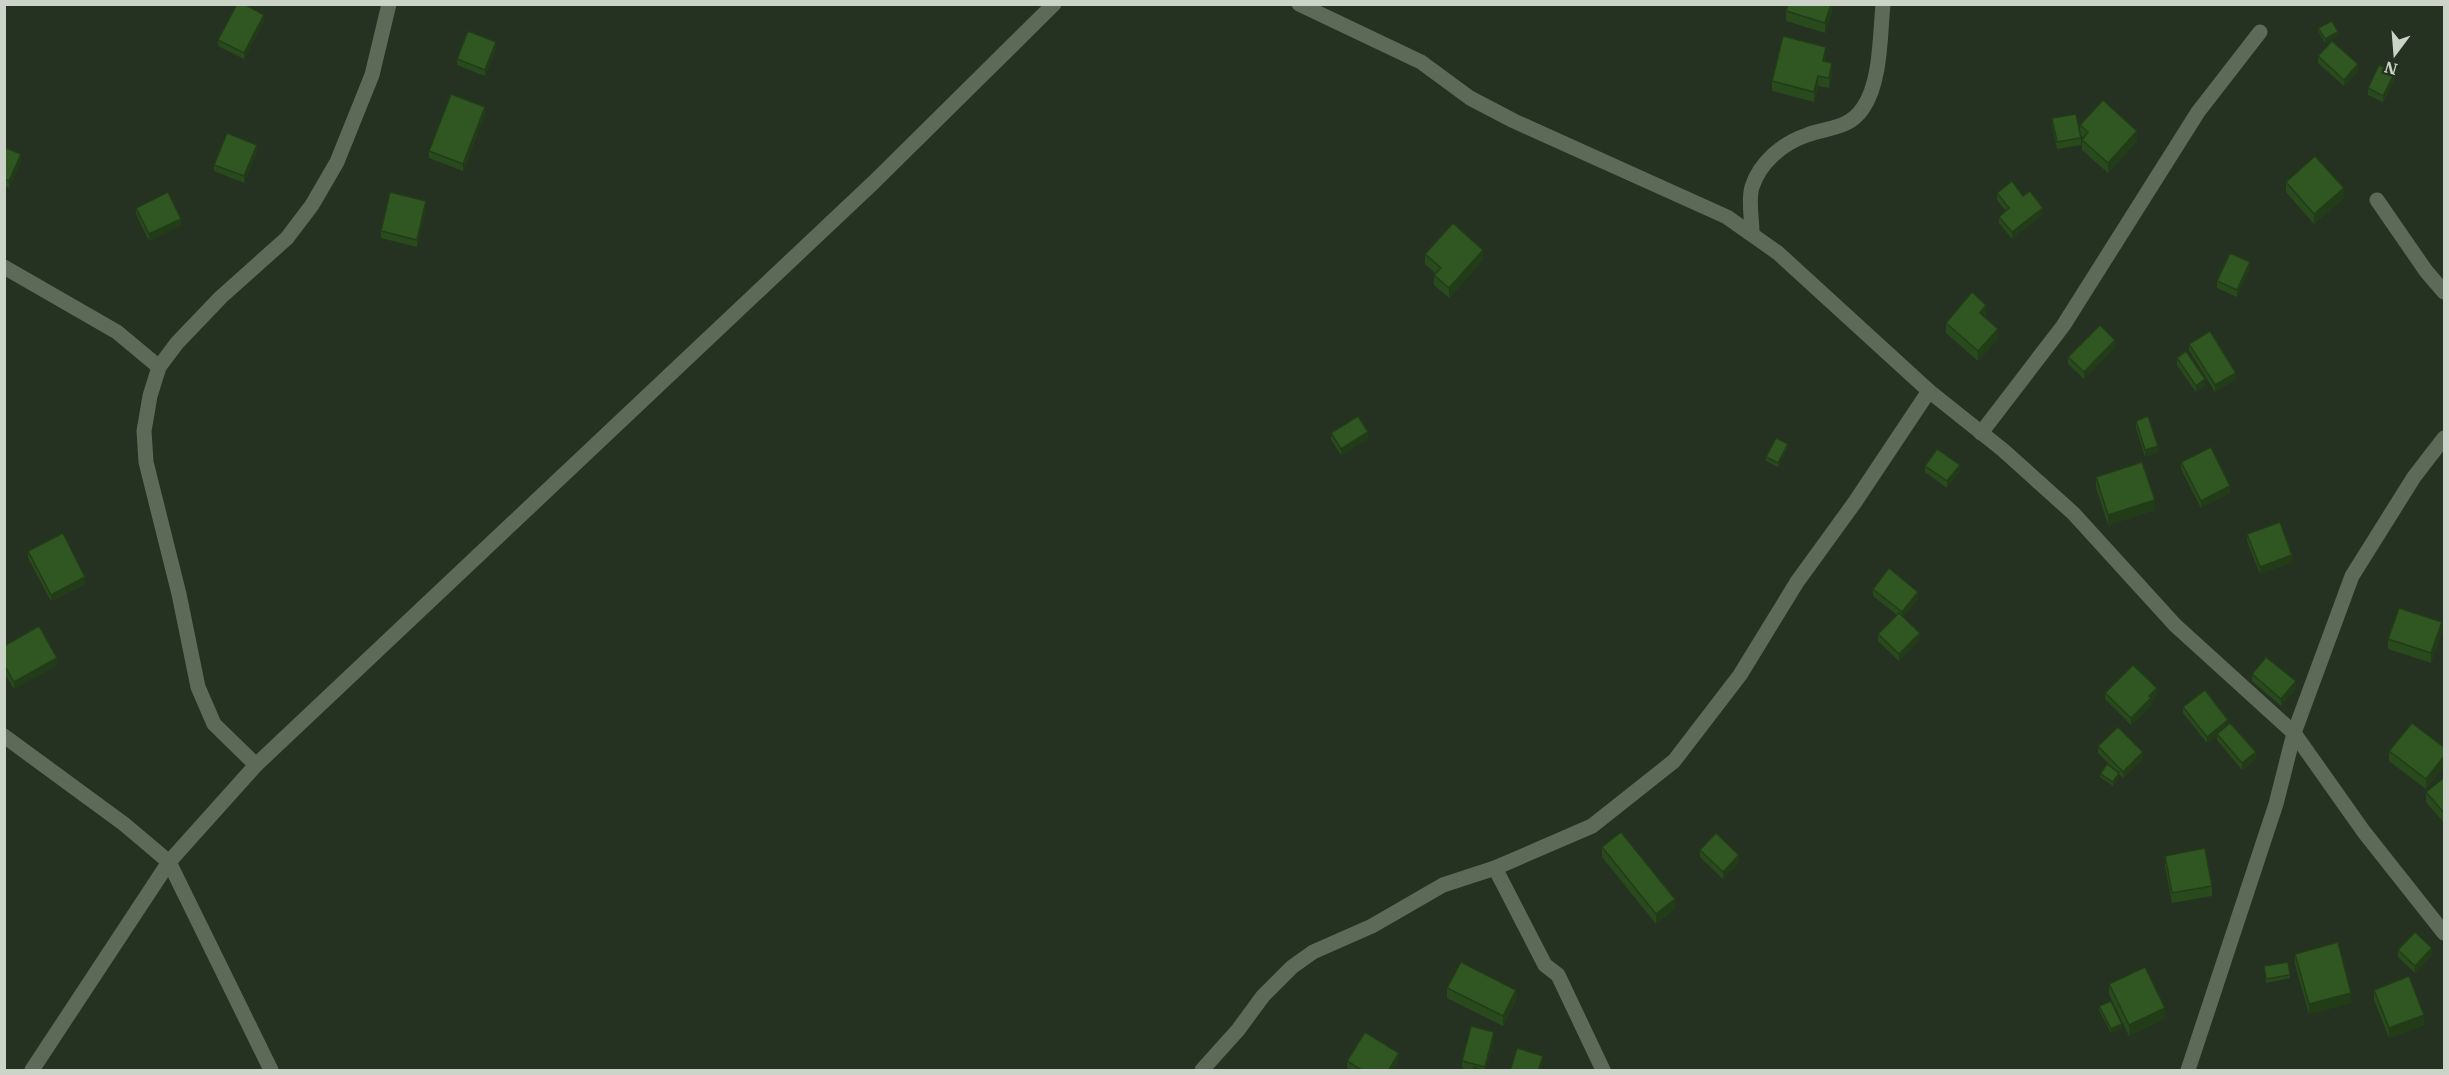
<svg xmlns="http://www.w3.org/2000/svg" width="2449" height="1075" font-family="'IBM Plex Serif',serif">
  <rect width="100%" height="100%" fill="#253221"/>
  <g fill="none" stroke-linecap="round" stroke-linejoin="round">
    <g stroke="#5c6a57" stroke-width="15">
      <polyline points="1299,4 1421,62 1470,98 1514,121 1727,217 1778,253 1929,391 2003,450 2073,513 2175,625 2294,733 2364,832 2444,933"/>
      <polyline points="2377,200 2426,271 2444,292"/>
      <path d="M 1752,233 C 1752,219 1748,200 1752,187 C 1760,162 1783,143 1807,135 C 1829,127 1849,129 1863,108 C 1881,82 1880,35 1883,4"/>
      <polyline points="4,267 117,332 159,367"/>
      <polyline points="1981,433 2063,326 2198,112 2260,32"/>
      <polyline points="4,736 124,824 169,862 271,1070"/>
      <polyline points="256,765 214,724 198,687 179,594 146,462 144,431 150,396 159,367 177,343 221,297 287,238 312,205 337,162 372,75 389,4"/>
      <polyline points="1495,868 1545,965 1558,975 1603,1070"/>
      <polyline points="32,1070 169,862 256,765 874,182 1054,4"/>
      <polyline points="1202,1070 1238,1030 1263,996 1292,967 1313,952 1372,926 1443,885 1495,868 1592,826 1674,761 1740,675 1797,582 1855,502 1929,391"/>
      <polyline points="2188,1070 2276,804 2294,733 2352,576 2414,477 2444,438"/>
    </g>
  </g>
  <g fill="#294a1d">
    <polygon points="1834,4 1825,33 1786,21 1786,11"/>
    <polygon points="264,21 244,59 218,46 218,40"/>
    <polygon points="2318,28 2338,35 2325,43 2318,31"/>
    <polygon points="496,48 485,76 457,65 457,59"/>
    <polygon points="2318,56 2358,71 2344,86 2318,63"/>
    <polygon points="1826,57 1825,62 1832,73 1829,88 1818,86 1814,102 1772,91 1772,81"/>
    <polygon points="2395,79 2383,102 2368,95 2368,88"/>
    <polygon points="485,114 463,171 429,158 429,151"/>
    <polygon points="2052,118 2081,138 2081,145 2057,149 2052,125"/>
    <polygon points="2080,125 2137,141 2108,173 2082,150 2082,140 2084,138 2080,135"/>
    <polygon points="4,147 21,161 9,188 4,186"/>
    <polygon points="257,151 244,183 214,171 214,165"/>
    <polygon points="2286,182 2344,198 2314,224 2286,192"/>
    <polygon points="1997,193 2023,196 2043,214 2012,239 1999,223 1999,217 2006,211 1997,200"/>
    <polygon points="426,207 417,247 381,238 381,231"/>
    <polygon points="136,208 181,225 149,241 136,214"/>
    <polygon points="1425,254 1483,260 1449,298 1434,285 1434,275 1435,273 1425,264"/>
    <polygon points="2250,269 2237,297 2217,288 2217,281"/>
    <polygon points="1986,315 1985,317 1998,339 1978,361 1946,333 1946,323"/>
    <polygon points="2189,344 2236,379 2215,392 2189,350"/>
    <polygon points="2115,347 2084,379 2068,364 2068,357"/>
    <polygon points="2177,358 2205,386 2196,392 2177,365"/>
    <polygon points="2136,421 2158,452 2145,457 2136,428"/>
    <polygon points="1331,433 1368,439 1341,455 1331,440"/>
    <polygon points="1788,447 1778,467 1766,461 1766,457"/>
    <polygon points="2181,462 2230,493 2201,508 2181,469"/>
    <polygon points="1925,466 1960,471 1947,488 1925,472"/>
    <polygon points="2096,477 2155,510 2108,525 2096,487"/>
    <polygon points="2247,534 2292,562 2260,574 2247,541"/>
    <polygon points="28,551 85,584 51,601 28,558"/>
    <polygon points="1873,589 1918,599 1903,617 1920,639 1899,661 1878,641 1878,634 1897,615 1873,596"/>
    <polygon points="2442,632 2431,663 2388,649 2388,639"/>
    <polygon points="4,646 57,665 14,689 4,672"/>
    <polygon points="2252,674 2296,688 2281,706 2252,681"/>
    <polygon points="2105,693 2157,695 2151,701 2151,705 2131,725 2105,699"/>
    <polygon points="2183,707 2228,724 2256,759 2242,770 2217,740 2217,736 2207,743 2183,713"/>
    <polygon points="2098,746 2143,759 2123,778 2119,774 2119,776 2113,786 2100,777 2100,774 2115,770 2098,753"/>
    <polygon points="2445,748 2445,765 2426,789 2389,761 2389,751"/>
    <polygon points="2445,777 2445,824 2426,802 2426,792"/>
    <polygon points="1602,847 1675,909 1656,924 1602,857"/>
    <polygon points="1700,850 1739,862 1723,879 1700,857"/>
    <polygon points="2165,856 2212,886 2212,896 2172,903 2165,866"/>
    <polygon points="2398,950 2432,955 2415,973 2398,957"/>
    <polygon points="2295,954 2351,1003 2309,1014 2295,964"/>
    <polygon points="2264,966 2290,975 2290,978 2266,983"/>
    <polygon points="2109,984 2165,1018 2129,1036 2109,994"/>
    <polygon points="1447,988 1516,1000 1503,1026 1447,998"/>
    <polygon points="2374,990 2424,1025 2389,1038 2374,1000"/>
    <polygon points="2099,1006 2122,1028 2111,1033 2099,1010"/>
    <polygon points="1494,1039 1485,1071 1472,1071 1462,1068 1462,1061"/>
    <polygon points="1399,1059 1393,1071 1352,1071 1347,1068 1347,1061"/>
  </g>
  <g fill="#223c18">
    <polygon points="1831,4 1834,4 1825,33 1825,23"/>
    <polygon points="264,15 264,21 244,59 244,53"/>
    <polygon points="2338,32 2338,35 2325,43 2325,39"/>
    <polygon points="496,42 496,48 485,76 485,70"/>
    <polygon points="1826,47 1826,57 1823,71 1823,61"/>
    <polygon points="1832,63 1832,73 1829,88 1829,78"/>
    <polygon points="2358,64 2358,71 2344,86 2344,80"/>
    <polygon points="2395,72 2395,79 2383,102 2383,96"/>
    <polygon points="1818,76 1818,86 1814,102 1814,92"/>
    <polygon points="485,107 485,114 463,171 463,164"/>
    <polygon points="2137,131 2137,141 2108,173 2108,163"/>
    <polygon points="257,145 257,151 244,183 244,176"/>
    <polygon points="21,154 21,161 9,188 9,181"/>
    <polygon points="2344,188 2344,198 2314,224 2314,214"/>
    <polygon points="426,201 426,207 417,247 417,240"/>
    <polygon points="2043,208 2043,214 2012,239 2012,232"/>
    <polygon points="181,219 181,225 149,241 149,234"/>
    <polygon points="1483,250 1483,260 1449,298 1449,288"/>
    <polygon points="2250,262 2250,269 2237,297 2237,290"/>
    <polygon points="1986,305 1986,315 1980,323 1980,313"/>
    <polygon points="1998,329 1998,339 1978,361 1978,351"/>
    <polygon points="2115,340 2115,347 2084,379 2084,372"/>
    <polygon points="2236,373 2236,379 2215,392 2215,385"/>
    <polygon points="2205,379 2205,386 2196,392 2196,386"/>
    <polygon points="1368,432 1368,439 1341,455 1341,449"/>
    <polygon points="1788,444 1788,447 1778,467 1778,463"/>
    <polygon points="2158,446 2158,452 2145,457 2145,450"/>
    <polygon points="1960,465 1960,471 1947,488 1947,481"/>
    <polygon points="2230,486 2230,493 2201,508 2201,501"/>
    <polygon points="2155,500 2155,510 2108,525 2108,515"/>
    <polygon points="2292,555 2292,562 2260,574 2260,567"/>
    <polygon points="85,577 85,584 51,601 51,595"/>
    <polygon points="1918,592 1918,599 1902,619 1902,612"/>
    <polygon points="2442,622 2442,632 2431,663 2431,653"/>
    <polygon points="1920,633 1920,639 1899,661 1899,654"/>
    <polygon points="57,658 57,665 14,689 14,682"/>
    <polygon points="2296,681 2296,688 2281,706 2281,699"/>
    <polygon points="2157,688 2157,695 2151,701 2151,705 2131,725 2131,718"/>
    <polygon points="2228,720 2228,727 2217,734 2217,736 2207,743 2207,737"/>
    <polygon points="2143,752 2143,759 2123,778 2123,772"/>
    <polygon points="2256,752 2256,759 2242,770 2242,763"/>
    <polygon points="2445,755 2445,765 2426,789 2426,779"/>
    <polygon points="2119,773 2119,776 2113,786 2113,782"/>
    <polygon points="1739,855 1739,862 1723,879 1723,872"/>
    <polygon points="1675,899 1675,909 1656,924 1656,914"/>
    <polygon points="2432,948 2432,955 2415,973 2415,966"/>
    <polygon points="1516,990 1516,1000 1503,1026 1503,1016"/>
    <polygon points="2351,993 2351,1003 2309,1014 2309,1004"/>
    <polygon points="2165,1008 2165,1018 2129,1036 2129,1025"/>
    <polygon points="2424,1015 2424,1025 2389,1038 2389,1028"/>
    <polygon points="2122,1024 2122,1028 2111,1033 2111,1029"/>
    <polygon points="1494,1032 1494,1039 1485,1071 1485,1067"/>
    <polygon points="1399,1053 1399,1059 1393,1071 1388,1071"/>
    <polygon points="1543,1056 1543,1063 1540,1071 1538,1071"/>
  </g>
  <g fill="#305622" stroke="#223c18" stroke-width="1.5">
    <polygon points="237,4 244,4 264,15 244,53 218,40"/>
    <polygon points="1788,4 1831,4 1825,23 1786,11"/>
    <polygon points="2332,21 2338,32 2325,39 2318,28"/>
    <polygon points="468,31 496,42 485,70 457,59"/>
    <polygon points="1783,36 1826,47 1823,61 1832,63 1829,78 1818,76 1814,92 1772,81"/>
    <polygon points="2332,41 2358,64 2344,80 2318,56"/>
    <polygon points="2379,65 2395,72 2383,96 2368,88"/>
    <polygon points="451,94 485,107 463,164 429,151"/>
    <polygon points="2103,100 2137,131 2108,163 2082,140 2088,132 2080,125"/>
    <polygon points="2076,114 2081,138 2057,142 2052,118"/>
    <polygon points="227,133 257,145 244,176 214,165"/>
    <polygon points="4,147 21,154 9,181 4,179"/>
    <polygon points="2315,156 2344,188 2314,214 2286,182"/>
    <polygon points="2012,181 2023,196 2030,191 2043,208 2012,232 1999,217 2009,208 1997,193"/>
    <polygon points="168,192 181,219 149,234 136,208"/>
    <polygon points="390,192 426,201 417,240 381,231"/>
    <polygon points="1453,223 1483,250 1449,288 1434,275 1441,268 1425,254"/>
    <polygon points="2230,253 2250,262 2237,290 2217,281"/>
    <polygon points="1972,292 1986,305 1980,313 1998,329 1978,351 1946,323"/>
    <polygon points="2100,325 2115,340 2084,372 2068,357"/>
    <polygon points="2210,331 2236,373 2215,385 2189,344"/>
    <polygon points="2186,351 2205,379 2196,386 2177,358"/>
    <polygon points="1358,416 1368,432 1341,449 1331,433"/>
    <polygon points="2148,416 2158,446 2145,450 2136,421"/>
    <polygon points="1776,438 1788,444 1778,463 1766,457"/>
    <polygon points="2211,447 2230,486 2201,501 2181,462"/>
    <polygon points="1937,449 1960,465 1947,481 1925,466"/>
    <polygon points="2142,462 2155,500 2108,515 2096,477"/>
    <polygon points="2280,522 2292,555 2260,567 2247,534"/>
    <polygon points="63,533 85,577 51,595 28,551"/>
    <polygon points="1889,568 1918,592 1902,612 1873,589"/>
    <polygon points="2399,608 2442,622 2431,653 2388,639"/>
    <polygon points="1899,613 1920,633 1899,654 1878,634"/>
    <polygon points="39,626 57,658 14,682 4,665 4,646"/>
    <polygon points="2266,657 2296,681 2281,699 2252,674"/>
    <polygon points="2133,665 2157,688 2149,696 2151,698 2131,718 2105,693"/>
    <polygon points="2205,690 2228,720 2207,737 2183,707"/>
    <polygon points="2230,723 2256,752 2242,763 2217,734"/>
    <polygon points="2412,723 2445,748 2445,755 2426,779 2389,751"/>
    <polygon points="2118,727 2143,752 2123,772 2098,746"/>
    <polygon points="2107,764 2119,773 2113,782 2100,774"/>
    <polygon points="2445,777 2445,814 2426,792"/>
    <polygon points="1621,832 1675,899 1656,914 1602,847"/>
    <polygon points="1716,833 1739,855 1723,872 1700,850"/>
    <polygon points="2205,848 2212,886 2172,893 2165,856"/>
    <polygon points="2415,932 2432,948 2415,966 2398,950"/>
    <polygon points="2338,942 2351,993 2309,1004 2295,954"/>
    <polygon points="1461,962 1516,990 1503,1016 1447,988"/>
    <polygon points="2288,962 2290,975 2266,979 2264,966"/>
    <polygon points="2145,967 2165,1008 2129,1025 2109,984"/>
    <polygon points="2409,976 2424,1015 2389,1028 2374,990"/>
    <polygon points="2111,1001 2122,1024 2111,1029 2099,1006"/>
    <polygon points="1471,1026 1494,1032 1485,1067 1462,1061"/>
    <polygon points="1365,1032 1399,1053 1388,1071 1363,1071 1347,1061"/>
    <polygon points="1517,1048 1543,1056 1538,1071 1510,1071"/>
    <polygon points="1474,1067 1485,1071 1473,1071"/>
  </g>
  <rect width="2449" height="1075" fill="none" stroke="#ccd4c9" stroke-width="12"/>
  <g transform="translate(2395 54) rotate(196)" stroke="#253221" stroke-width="4.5" paint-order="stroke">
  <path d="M0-4.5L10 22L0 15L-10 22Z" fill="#ccd4c9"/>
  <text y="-9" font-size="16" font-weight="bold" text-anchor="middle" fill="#ccd4c9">N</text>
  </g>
</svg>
